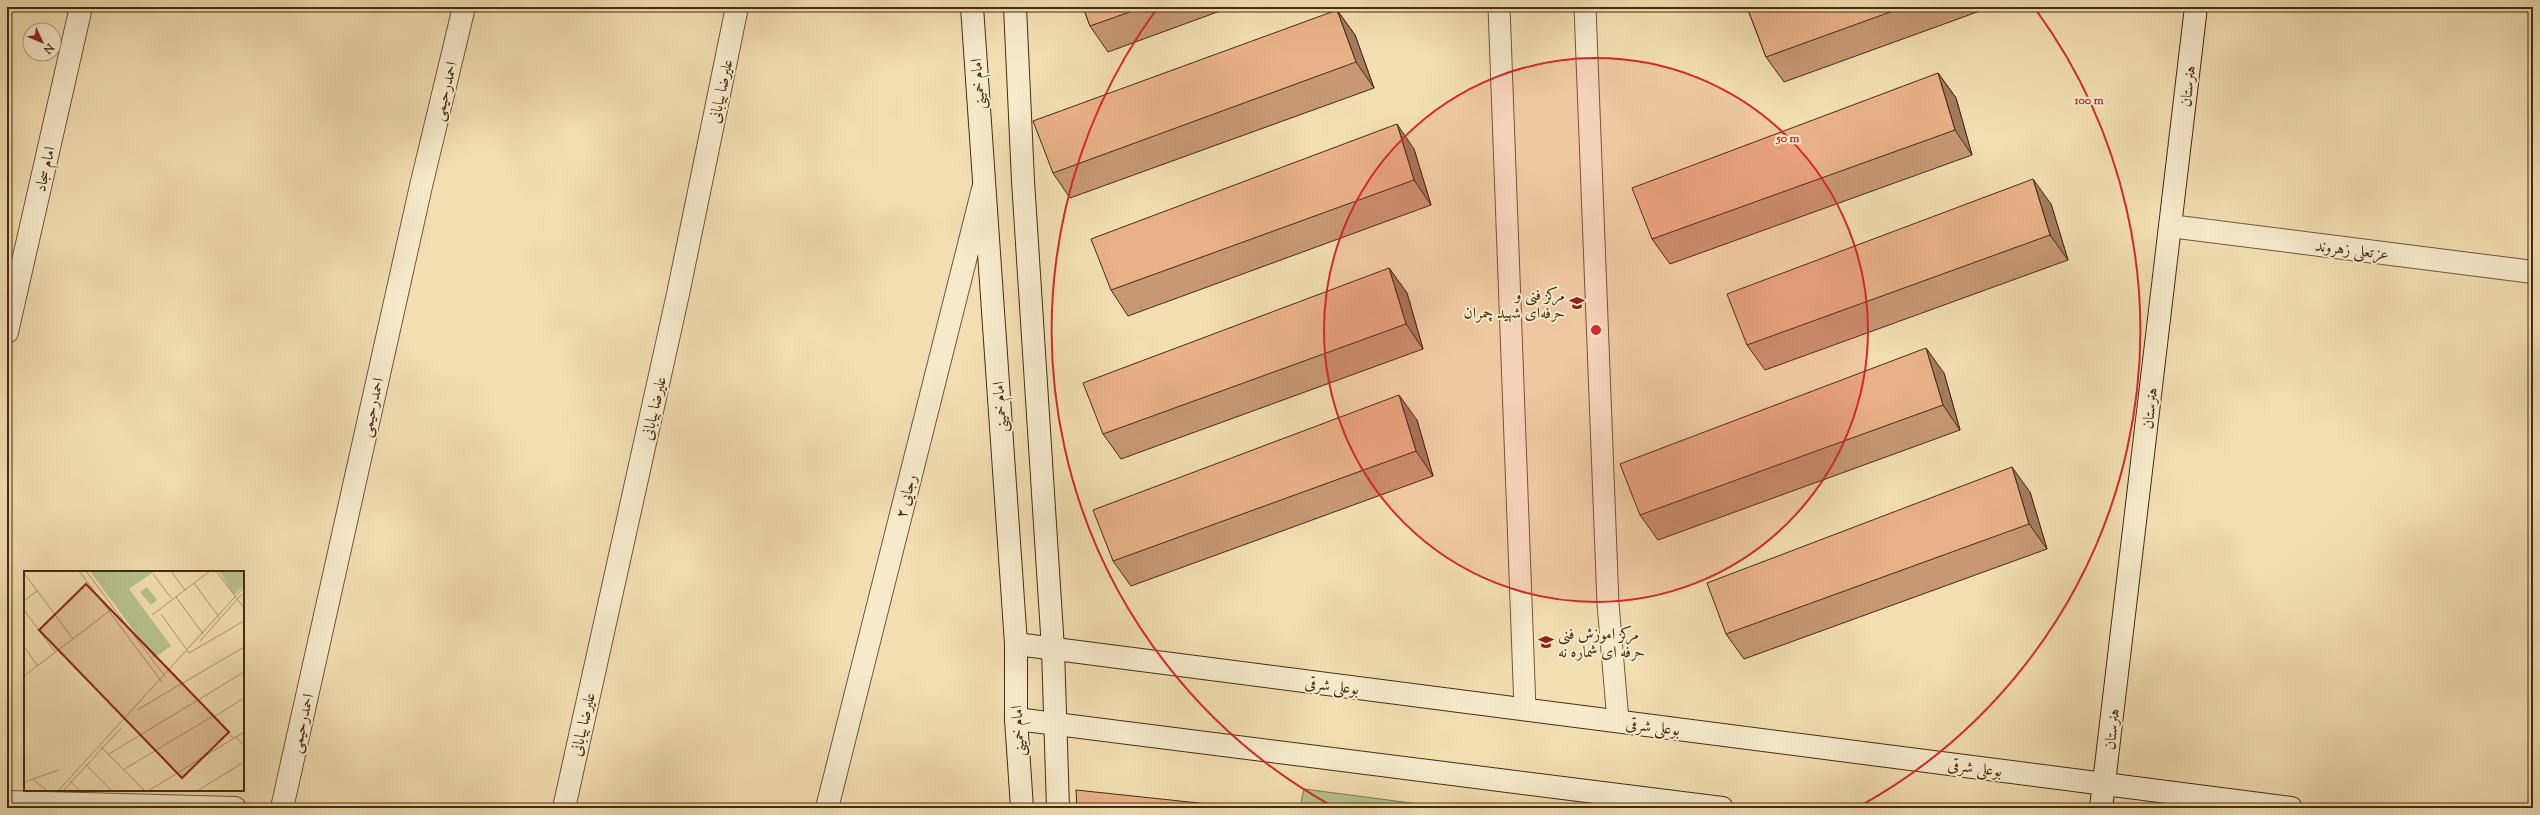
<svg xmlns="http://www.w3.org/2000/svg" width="2540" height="815" font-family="'Sorts Mill Goudy',Amiri,serif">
  <rect width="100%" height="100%" fill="#f2deb1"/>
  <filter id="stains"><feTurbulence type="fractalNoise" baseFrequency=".005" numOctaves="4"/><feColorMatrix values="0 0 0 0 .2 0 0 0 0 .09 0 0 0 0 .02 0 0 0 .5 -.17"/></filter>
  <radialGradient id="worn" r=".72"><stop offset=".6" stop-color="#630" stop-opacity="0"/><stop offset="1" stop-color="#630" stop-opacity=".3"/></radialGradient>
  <polygon fill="#b8c28e" stroke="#7e7750" points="1304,789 1449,808 1300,808"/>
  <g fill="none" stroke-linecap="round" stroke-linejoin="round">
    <g stroke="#70583a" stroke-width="23">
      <g id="service">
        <polyline points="1499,7 1525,709"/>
        <polyline points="1585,7 1608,604 1618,721"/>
      </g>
    </g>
    <g stroke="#70583a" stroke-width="24">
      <g id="minor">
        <polyline points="2170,226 2533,272"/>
        <polyline points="7,332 81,7"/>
        <polyline points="7,802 235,808"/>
        <polyline points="282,808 421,186 464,7"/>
        <polyline points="564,808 678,294 737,7"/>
        <polyline points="827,808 983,189"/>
      </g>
    </g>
    <g stroke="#452c13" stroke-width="24">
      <g id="secondary">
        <polyline points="972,7 1016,644 1016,719 1022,808"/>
        <polyline points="1015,7 1023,181 1053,649 1058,808"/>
        <polyline points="1016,644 2291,808"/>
        <polyline points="1016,719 1722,808"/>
        <polyline points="2101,808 2196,7"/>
      </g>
    </g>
    <use href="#service" stroke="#f7eacc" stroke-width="21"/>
    <use href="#minor" stroke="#f7eacc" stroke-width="22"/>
    <use href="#secondary" stroke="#f7eacc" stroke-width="22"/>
  </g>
  <g fill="#c89875" stroke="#452c13">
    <polygon points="1083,7 1231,7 1108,52 1090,26"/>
    <polygon points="1747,7 1991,7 1784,82 1766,57"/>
    <polygon points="1337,10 1355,35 1374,88 1070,198 1053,173"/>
    <polygon points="1938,73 1956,98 1972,155 1670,264 1652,239"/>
    <polygon points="1414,149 1431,205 1128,316 1111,290"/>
    <polygon points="2051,204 2068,260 1765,370 1747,345"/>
    <polygon points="1389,268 1407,293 1423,349 1121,459 1103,434"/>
    <polygon points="1944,373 1960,430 1658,540 1640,515"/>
    <polygon points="1417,420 1433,476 1131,586 1113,561"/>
    <polygon points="2030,492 2047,549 1744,659 1726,634"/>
  </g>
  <g fill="#a37c5f" stroke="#452c13">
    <polygon points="1337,10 1355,35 1374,88 1356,62"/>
    <polygon points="1938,73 1956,98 1972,155 1955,130"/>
    <polygon points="1397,124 1414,149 1431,205 1414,180"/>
    <polygon points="2033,179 2051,204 2068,260 2050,235"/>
    <polygon points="1389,268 1407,293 1423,349 1406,324"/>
    <polygon points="1926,348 1944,373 1960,430 1943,405"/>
    <polygon points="1399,395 1417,420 1433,476 1416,451"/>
    <polygon points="2012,467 2030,492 2047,549 2029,524"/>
  </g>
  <g fill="#e9b188" stroke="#452c13">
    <polygon points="1083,7 1144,7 1090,26"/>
    <polygon points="1747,7 1904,7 1766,57"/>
    <polygon points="1337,10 1356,62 1053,173 1033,121"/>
    <polygon points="1938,73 1955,130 1652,239 1632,188"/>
    <polygon points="1397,124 1414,180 1111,290 1091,239"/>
    <polygon points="2033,179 2050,235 1747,345 1727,294"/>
    <polygon points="1389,268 1406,324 1103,434 1083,383"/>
    <polygon points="1926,348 1943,405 1640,515 1620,464"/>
    <polygon points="1399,395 1416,451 1113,561 1093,510"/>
    <polygon points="2012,467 2029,524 1726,634 1707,583"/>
    <polygon points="1076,790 1246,808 1077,808"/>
  </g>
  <circle cx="1596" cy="330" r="272" fill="#d62828" fill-opacity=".12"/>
  <g fill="none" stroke="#d62828" stroke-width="2">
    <circle cx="1596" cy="330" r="272"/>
    <path d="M1332 806A544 544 0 0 1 1156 10M2036 10A544 544 0 0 1 1860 806"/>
  </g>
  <defs>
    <g id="school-bare" transform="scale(1.2)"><path d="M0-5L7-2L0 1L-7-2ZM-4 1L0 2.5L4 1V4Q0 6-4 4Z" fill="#8f2418" stroke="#f7eacc" stroke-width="2.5" paint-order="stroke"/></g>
  </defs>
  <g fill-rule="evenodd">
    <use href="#school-bare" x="1577" y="303"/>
    <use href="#school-bare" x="1546" y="642"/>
  </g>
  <g text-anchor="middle" stroke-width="4" stroke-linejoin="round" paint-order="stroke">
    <g font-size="16" fill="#452c13" stroke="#f7eacc">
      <text transform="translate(977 84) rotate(-94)" y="6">امام خمینی</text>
      <text transform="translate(2187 86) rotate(-83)" y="6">هنرستان</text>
      <text transform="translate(444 91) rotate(-76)" y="6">احمدرحیمی</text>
      <text transform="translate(720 91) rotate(-78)" y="6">علیرضا بیابانی</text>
      <text transform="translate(44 169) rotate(-77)" y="6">امام سجاد</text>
      <text transform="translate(2352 249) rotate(7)" y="6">عزتعلی زهروند</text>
      <text transform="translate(371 407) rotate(-77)" y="6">احمدرحیمی</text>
      <text transform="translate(999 407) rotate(-94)" y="6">امام خمینی</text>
      <text transform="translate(653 408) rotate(-77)" y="6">علیرضا بیابانی</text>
      <text transform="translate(2149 408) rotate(-83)" y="6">هنرستان</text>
      <text transform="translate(905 496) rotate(-76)" y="6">رجایی ۲</text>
      <text transform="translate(1332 685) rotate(7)" y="6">بوعلی شرقی</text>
      <text transform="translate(301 723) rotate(-77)" y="6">احمدرحیمی</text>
      <text transform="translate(582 724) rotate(-77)" y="6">علیرضا بیابانی</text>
      <text transform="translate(1653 726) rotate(7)" y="6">بوعلی شرقی</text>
      <text transform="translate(2111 729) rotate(-83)" y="6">هنرستان</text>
      <text transform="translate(1017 731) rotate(-93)" y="6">امام خمینی</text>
      <text transform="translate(1975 767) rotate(7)" y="6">بوعلی شرقی</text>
    </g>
    <g font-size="16" fill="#452c13" stroke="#f7eacc" text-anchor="end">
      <text x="1565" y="300">مرکز فنی و<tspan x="1565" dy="18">حرفه‌ای شهید چمران</tspan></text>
      <text x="1558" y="639" text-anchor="start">مرکز اموزش فنی<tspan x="1558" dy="18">حرفه ای شماره نه</tspan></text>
    </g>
  </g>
  <g transform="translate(24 571)">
    <rect width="220" height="220" fill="#f2deb1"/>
    <path d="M 66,0 L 131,0 L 105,18 L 147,75 L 130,87 ZM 195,0 L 220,0 L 220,14 L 210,24 ZM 123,16 L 133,29 L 127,34 L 116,21 Z" fill="#b8c28e"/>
    <path fill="none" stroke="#ad9772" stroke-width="1" d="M 55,0 L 138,111M 62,0 L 142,107M 147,0 L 161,19M 192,0 L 220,37M 0,2 L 49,68M 129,3 L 148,28M 170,12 L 195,46M 152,26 L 179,63M 0,30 L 13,20M 0,39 L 31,81M 137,43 L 165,82 L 220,50M 128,44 L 186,0M 176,70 L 218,23M 0,76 L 14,95M 146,99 L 210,168M 0,105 L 88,38M 113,139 L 220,76M 190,146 L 220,127M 212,166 L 220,175M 77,176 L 121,220M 85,183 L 220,101M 61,193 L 88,220M 99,199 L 189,145M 9,208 L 23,220M 46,210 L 56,220M 0,211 L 35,199M 34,220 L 220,16M 39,220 L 97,157M 124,220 L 220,161M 173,220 L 220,191"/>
    <path fill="#8f2418" fill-opacity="0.15" stroke="#8f2418" stroke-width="2" d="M 62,13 L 205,161 L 158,207 L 15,59 Z"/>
    <rect width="220" height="220" fill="none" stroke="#452c13" stroke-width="2"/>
  </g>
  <circle cx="1596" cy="330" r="6" fill="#d62828" stroke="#f7eacc" stroke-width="2"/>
  <g font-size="12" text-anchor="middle" font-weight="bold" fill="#d62828" stroke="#f7eacc" stroke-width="4" stroke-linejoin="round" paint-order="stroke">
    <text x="2089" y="104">100 m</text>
    <text x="1788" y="142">50 m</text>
  </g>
  <rect width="2540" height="815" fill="none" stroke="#f2deb1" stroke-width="24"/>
  <rect x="8" y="8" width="2524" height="799" fill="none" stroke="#452c13" stroke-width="2"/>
  <rect x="12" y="12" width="2516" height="791" fill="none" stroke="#452c13"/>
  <g transform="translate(42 42) rotate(134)"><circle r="19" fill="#f7eacc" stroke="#b09e82"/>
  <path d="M0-3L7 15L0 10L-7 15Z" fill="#8f2418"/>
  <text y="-6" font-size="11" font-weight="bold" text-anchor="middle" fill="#452c13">N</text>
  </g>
  <rect width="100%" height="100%" filter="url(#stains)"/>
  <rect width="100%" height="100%" fill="url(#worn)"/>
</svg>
